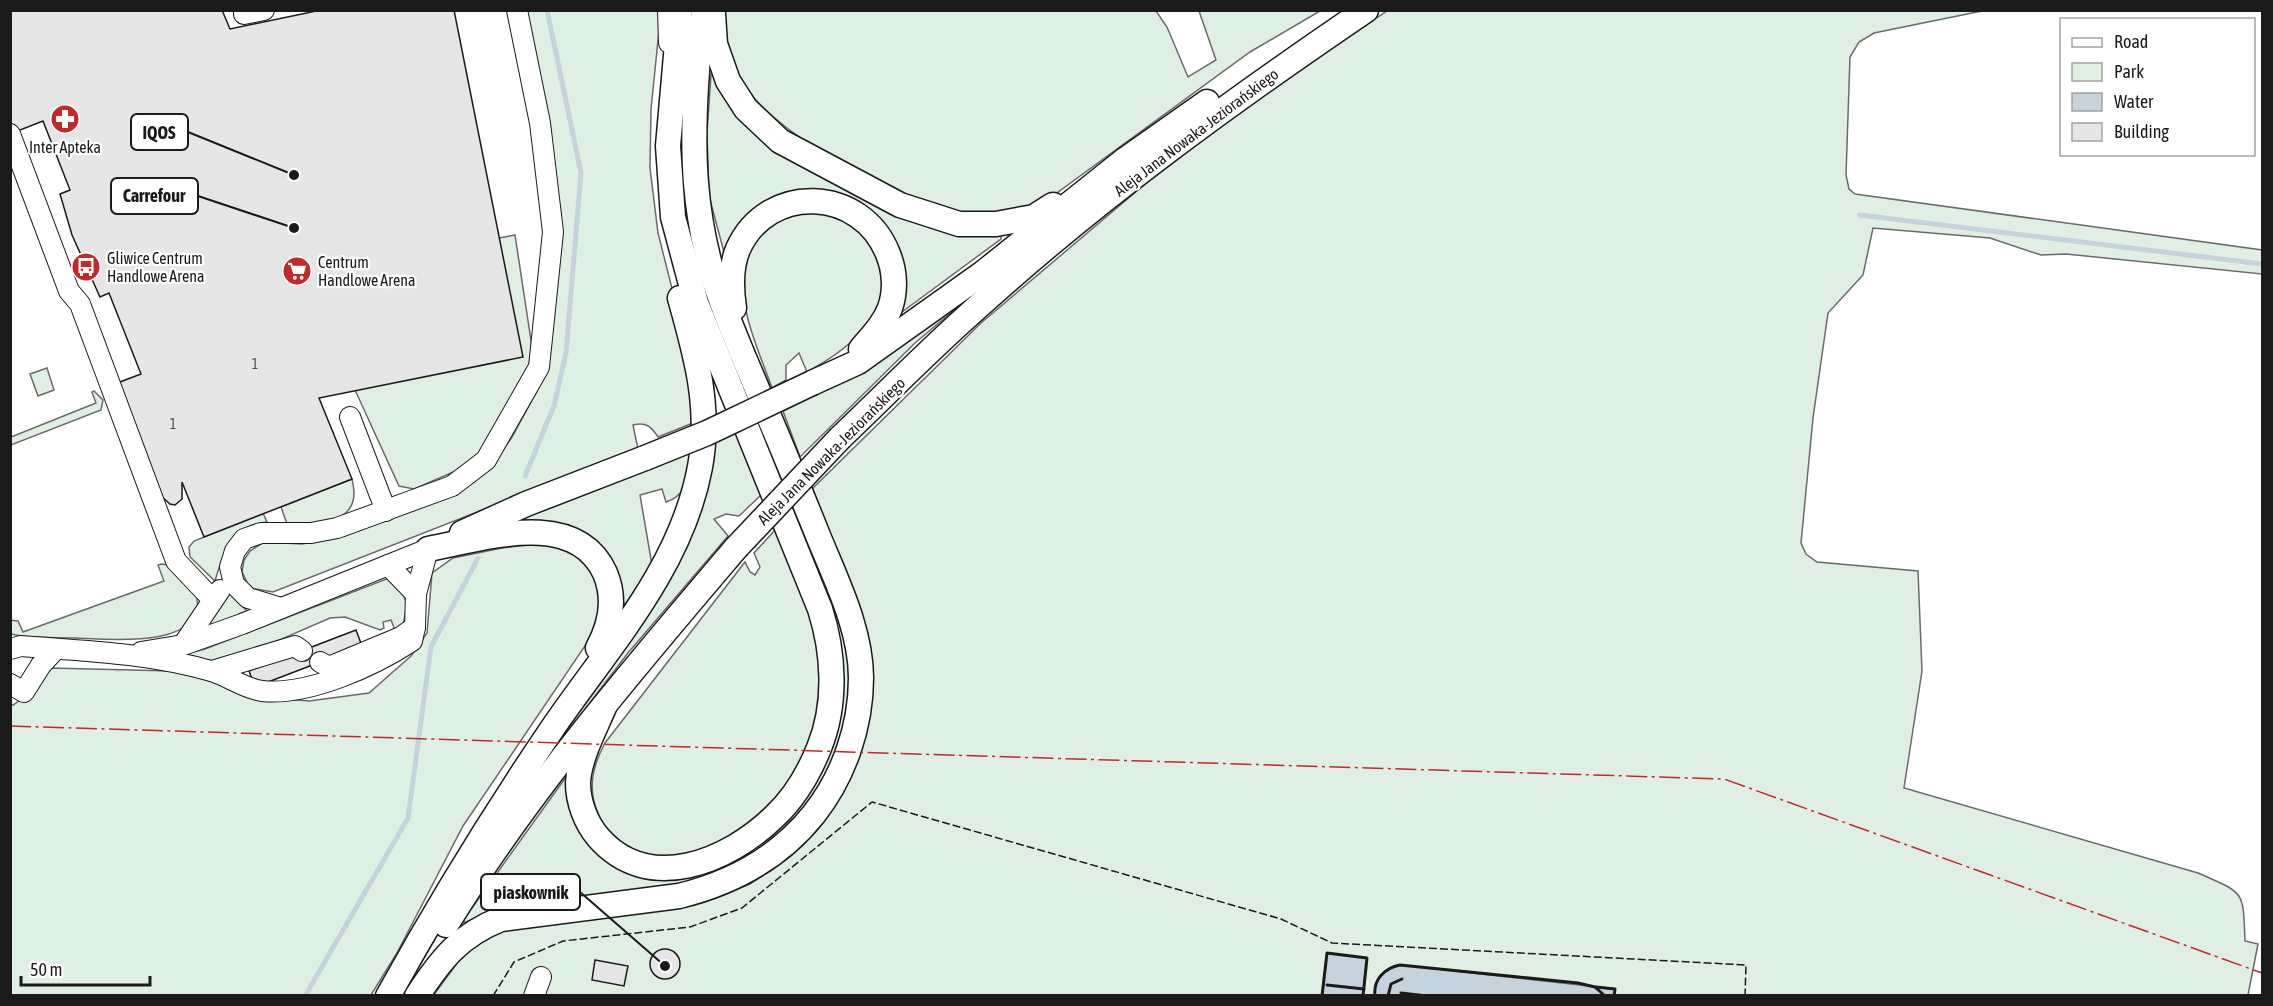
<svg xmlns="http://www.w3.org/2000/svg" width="2273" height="1006" font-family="'Asap Condensed',sans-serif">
  <rect width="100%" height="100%" fill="#fff"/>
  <g fill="#e0efe3" stroke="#6a6a6a" stroke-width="1.5">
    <path d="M 524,11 L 661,11 L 651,109 L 650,168 L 658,233 L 687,348 L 693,423 L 658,437 C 651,426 646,422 633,425 L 638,449 L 273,592 L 250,588 L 242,572 L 244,560 L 250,551 L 264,542 L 302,544 L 345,536 L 460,492 L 490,469 L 512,437 L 537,391 L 547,367 L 559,225 Z"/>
    <polygon points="690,11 700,11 688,167 835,599 850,662 850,700 844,734 815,798 766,849 709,879 486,913 464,923 464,919 566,777 616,867 651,878 680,878 772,834 841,686 708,306 682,211 678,165"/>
    <path d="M 723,11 L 1156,11 L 1167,27 L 1188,77 L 1216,60 L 1199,11 L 1320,11 L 1250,52 L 1032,211 C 1019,213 1001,220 987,219 C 918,211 778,141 741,81 C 729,60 725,34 723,11 Z"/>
    <path d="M 1387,11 L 1982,11 L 1874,33 L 1859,42 L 1850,57 L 1846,175 L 1849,189 L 1855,194 L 2262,250 L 2262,274 L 2066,254 L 2041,255 L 1990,238 L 1873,228 L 1863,275 L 1828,313 L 1813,418 L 1801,543 L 1806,554 L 1817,562 L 1918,571 L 1922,671 L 1904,788 L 2198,873 C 2245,894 2243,889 2245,941 L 2258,944 L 2248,995 L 433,996 L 466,951 L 500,932 L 540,921 L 678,908 L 712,899 L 750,884 L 791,856 L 830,813 L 847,779 L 864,627 L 812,489 L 981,323 L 1210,129 Z"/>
    <polygon points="715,72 783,150 1001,234 1001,239 902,312 899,308 904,275 821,191 725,256 709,196 707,133 711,75"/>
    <path d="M 820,213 C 844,217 867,231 876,255 C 878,261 883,269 884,276 C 890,320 840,354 807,372 L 799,353 L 786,365 L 786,380 L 772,388 C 754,337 716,264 773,225 C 777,222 783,217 788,215 C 796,211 810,213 820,213 Z"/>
    <polygon points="515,235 532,347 529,365 479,453 460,469 435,480 414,489 399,486 355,390 499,238"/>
    <polygon points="1021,254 915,343 800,457 783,411 826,389"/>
    <polygon points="47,368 54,390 38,396 30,374"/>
    <polygon points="94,391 103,400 101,410 11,445 11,437 96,403 92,392"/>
    <polygon points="737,433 762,494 739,516 726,514 714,519 728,536 628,653 529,782 638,620 713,443"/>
    <path d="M 693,451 C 688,473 690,494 666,502 L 662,489 L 640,495 L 652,565 L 625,605 C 620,599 621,583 617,574 C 597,522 555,517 506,526 L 521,517 Z"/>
    <path d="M 352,479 C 364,525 320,523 287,524 L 281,507 Z"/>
    <path d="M 263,513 L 267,522 C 232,525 223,553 215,581 L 190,557 L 189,547 L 194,541 Z"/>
    <path d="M 776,529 C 794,574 820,621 821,671 C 822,718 810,752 783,790 C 746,844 638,896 599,816 C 587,790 592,767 605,743 L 745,562 L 750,572 L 755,575 L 760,567 L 754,553 Z"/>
    <path d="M 546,543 C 557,547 577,552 585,561 C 608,587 601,612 589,640 L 463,826 L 397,953 L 371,995 L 11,995 L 10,703 L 13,705 L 36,689 L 39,677 L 51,668 L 171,671 L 208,676 L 264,697 L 309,701 L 369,693 L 411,656 L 427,633 L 432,573 L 453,558 L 502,548 Z"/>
    <path d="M 162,564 L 168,565 L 197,597 C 206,650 106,639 76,638 C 55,637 31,639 11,634 L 10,620 L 18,621 L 23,632 L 164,581 L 158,565 Z"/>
    <path d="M 389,578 C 409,597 409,602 402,629 L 396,633 L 391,620 L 383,622 L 384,628 L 380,630 L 345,617 L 330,618 L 238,658 L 215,661 L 181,661 L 177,656 L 205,649 Z"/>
    <polygon points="229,592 247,611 207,627 205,625"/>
  </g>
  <g fill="#c6d2dc" stroke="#6a6a6a" stroke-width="1.5">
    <polygon points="1327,953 1367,958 1363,995 1322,995"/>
    <path d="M 1400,965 L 1615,989 L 1614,995 L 1375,995 C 1373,979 1385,968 1400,965 Z"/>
  </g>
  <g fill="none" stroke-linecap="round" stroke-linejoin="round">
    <g stroke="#c6d2dc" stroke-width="5">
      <polyline points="1860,215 2262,264"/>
      <polyline points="525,476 554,406 566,353 581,173 547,10"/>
      <polyline points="305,996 408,818 431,647 478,558"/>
    </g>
  </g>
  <g fill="#e6e6e6" stroke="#1a1a1a" stroke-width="1.5">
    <polygon points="10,10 222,10 230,29 321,10 454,10 523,357 319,398 352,479 204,537 182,482 182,499 175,505 170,504 160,495 104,388 141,374 109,293 100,297 72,235 60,194 70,190 43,121 10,134"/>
    <polygon points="356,630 362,646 255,687 249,671"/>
    <circle cx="665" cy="964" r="15"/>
    <polygon points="595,960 628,966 624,986 592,980"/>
  </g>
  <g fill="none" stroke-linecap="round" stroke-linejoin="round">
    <g stroke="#1a1a1a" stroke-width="22">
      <g id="minor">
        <polyline points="244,10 244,14 264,10"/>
        <polyline points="668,10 669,43"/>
        <polyline points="10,134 69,291 80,304 176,561 212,599"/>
        <polyline points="350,417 386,511"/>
        <polyline points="388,565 416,594"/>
        <polyline points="281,608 248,598 234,584 230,567 235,551 244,539 261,533 311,533 337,528 452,486 486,460 539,367 553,232 540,123 517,10"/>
        <polyline points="183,645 220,590"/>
        <path d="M 10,649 L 21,646 C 85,651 149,653 211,671 C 228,676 245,689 262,691 C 308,696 374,666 412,641 L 415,627"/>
        <polyline points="141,652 183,645 242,624 428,549"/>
        <polyline points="320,662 329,667 401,637 415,627 416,594 428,549"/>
        <polyline points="212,671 295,646 302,651"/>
        <polyline points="10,684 24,692 41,665 56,649"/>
        <polyline points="534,996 541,977"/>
      </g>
    </g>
    <g stroke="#1a1a1a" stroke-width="27">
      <g id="major">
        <polyline points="713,14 715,44 728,81 746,109 780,141 900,205 959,224 996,224 1034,217 1053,205"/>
        <path d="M 734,308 C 731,288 730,268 738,249 C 768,182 862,187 888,254 C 895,271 896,291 890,308 C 884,324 872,336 861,349"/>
        <polyline points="812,383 858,362 983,273 1126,159 1207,102"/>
        <path d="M 840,438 C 884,396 927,352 972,312 C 1094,201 1229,103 1366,10"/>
        <polyline points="462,533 526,504 645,458"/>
        <path d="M 428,549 C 483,539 575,507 605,573 C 616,599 611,624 598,648"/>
        <path d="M 605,705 C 595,729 579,758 578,783 C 578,802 586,823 598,837 C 648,895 728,862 775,816 C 794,798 809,773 819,748 C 837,704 834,653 820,609 L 696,303 L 673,217 L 668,146 L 680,10"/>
        <path d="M 446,925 C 529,790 634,668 736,548"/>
        <path d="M 388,996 C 439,904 493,816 552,729 C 608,647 681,569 700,467 C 711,407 696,355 680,298"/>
        <path d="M 417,996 C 441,959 460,935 501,919 L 679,896 C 732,883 779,858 814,814 C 844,776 861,726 861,678 C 861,630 837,582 819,538 C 800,491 781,444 761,398 C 744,357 726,318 713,276 C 694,210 692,154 696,86 C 698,61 698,35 705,10"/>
      </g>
    </g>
    <use href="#minor" stroke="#fff" stroke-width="20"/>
    <use href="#major" stroke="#fff" stroke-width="24"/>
    <g stroke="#1a1a1a" stroke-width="27" stroke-linecap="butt">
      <g id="major-bridge">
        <polyline points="645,458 707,433 812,383"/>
        <polyline points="736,548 840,438"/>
      </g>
    </g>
    <use href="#major-bridge" stroke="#fff" stroke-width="24"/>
    <polyline stroke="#1a1a1a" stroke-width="1.5" stroke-dasharray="8 3" stroke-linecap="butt" points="493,996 514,962 563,941 690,927 742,908 872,802 1281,919 1332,943 1746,965 1745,996"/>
    <g stroke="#1a1a1a" stroke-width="3">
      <polyline points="1327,985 1364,989"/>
      <polyline points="1596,987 1615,989 1614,996"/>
      <polyline points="1401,993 1427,996"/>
      <polyline points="1322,996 1327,953 1367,958 1363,996"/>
      <path d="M 1375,996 C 1373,979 1385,968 1400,965 L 1578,983 L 1595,987 L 1605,996"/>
      <polyline points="1388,996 1391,984 1402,979"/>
    </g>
    <polyline stroke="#c62828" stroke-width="1.5" stroke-dasharray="21 4.5 3 4.5" stroke-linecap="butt" points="10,726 1724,779 2262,973"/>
  </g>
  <defs>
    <g id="pharmacy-disc" transform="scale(1.5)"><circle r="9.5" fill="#c62828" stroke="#fff"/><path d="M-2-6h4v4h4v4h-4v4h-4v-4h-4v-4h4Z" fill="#fff"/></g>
    <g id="bus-disc" transform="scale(1.5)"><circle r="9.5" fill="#c62828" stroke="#fff"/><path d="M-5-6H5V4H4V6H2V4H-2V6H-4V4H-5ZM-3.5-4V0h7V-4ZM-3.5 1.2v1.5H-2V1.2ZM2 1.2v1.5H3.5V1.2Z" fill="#fff"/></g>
    <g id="supermarket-disc" transform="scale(1.5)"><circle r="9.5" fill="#c62828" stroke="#fff"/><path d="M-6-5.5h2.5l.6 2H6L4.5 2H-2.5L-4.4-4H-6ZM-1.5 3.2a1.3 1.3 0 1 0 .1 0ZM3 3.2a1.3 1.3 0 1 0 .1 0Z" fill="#fff"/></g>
  </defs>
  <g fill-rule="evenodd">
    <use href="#pharmacy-disc" x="65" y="119"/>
    <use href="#bus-disc" x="86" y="267"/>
    <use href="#supermarket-disc" x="297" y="271"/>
  </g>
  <g text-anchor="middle" stroke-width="4.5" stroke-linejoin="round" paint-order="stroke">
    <g font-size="14" fill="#4d4d4d">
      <text x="255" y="369">1</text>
      <text x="173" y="429">1</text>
    </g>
    <g font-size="16" fill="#1a1a1a" stroke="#fff">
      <text transform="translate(1196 132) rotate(-37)" y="6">Aleja Jana Nowaka-Jeziorańskiego</text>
      <text transform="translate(831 451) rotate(-45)" y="6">Aleja Jana Nowaka-Jeziorańskiego</text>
    </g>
    <g font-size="16" fill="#1a1a1a" stroke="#fff" text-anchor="start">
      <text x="65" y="153" text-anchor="middle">Inter Apteka</text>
      <text x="107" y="264">Gliwice Centrum<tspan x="107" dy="18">Handlowe Arena</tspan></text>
      <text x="318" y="268">Centrum<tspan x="318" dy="18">Handlowe Arena</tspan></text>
    </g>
  </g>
  <path fill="none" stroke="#1a1a1a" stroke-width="2" d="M294 175L188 132M294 228L198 196M665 966L580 892"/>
  <g fill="#1a1a1a" stroke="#fff" stroke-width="2">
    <circle cx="294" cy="175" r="6"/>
    <circle cx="294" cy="228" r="6"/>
    <circle cx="665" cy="966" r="6"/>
  </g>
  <g fill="#fff" stroke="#1a1a1a" stroke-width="2">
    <rect x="131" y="114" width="57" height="36" rx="6"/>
    <rect x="111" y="178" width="87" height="36" rx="6"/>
    <rect x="481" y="874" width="99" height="36" rx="6"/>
  </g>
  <g font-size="18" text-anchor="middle" font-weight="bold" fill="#1a1a1a">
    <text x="159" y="139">IQOS</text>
    <text x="154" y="202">Carrefour</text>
    <text x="531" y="899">piaskownik</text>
  </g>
  <rect width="2273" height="1006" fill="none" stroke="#1a1a1a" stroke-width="24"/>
  <rect x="2060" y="18" width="195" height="138" fill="#ffffff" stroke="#a3a3a3" stroke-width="1.5"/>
  <rect x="2072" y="38" width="30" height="9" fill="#ffffff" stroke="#a3a3a3" stroke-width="1.5"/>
  <text x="2114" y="48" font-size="18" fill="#1a1a1a">Road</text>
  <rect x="2072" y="63" width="30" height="18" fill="#e0efe3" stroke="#a3a3a3" stroke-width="1.5"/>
  <text x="2114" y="78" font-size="18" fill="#1a1a1a">Park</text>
  <rect x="2072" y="93" width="30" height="18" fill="#c6d2dc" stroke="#a3a3a3" stroke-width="1.5"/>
  <text x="2114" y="108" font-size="18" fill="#1a1a1a">Water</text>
  <rect x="2072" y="123" width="30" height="18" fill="#e6e6e6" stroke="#a3a3a3" stroke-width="1.5"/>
  <text x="2114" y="138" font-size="18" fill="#1a1a1a">Building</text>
  <path d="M21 976v9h129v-9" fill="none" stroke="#1a1a1a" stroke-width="3"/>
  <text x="30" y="976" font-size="18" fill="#1a1a1a" stroke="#ffffff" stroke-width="4.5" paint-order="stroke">50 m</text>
</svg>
